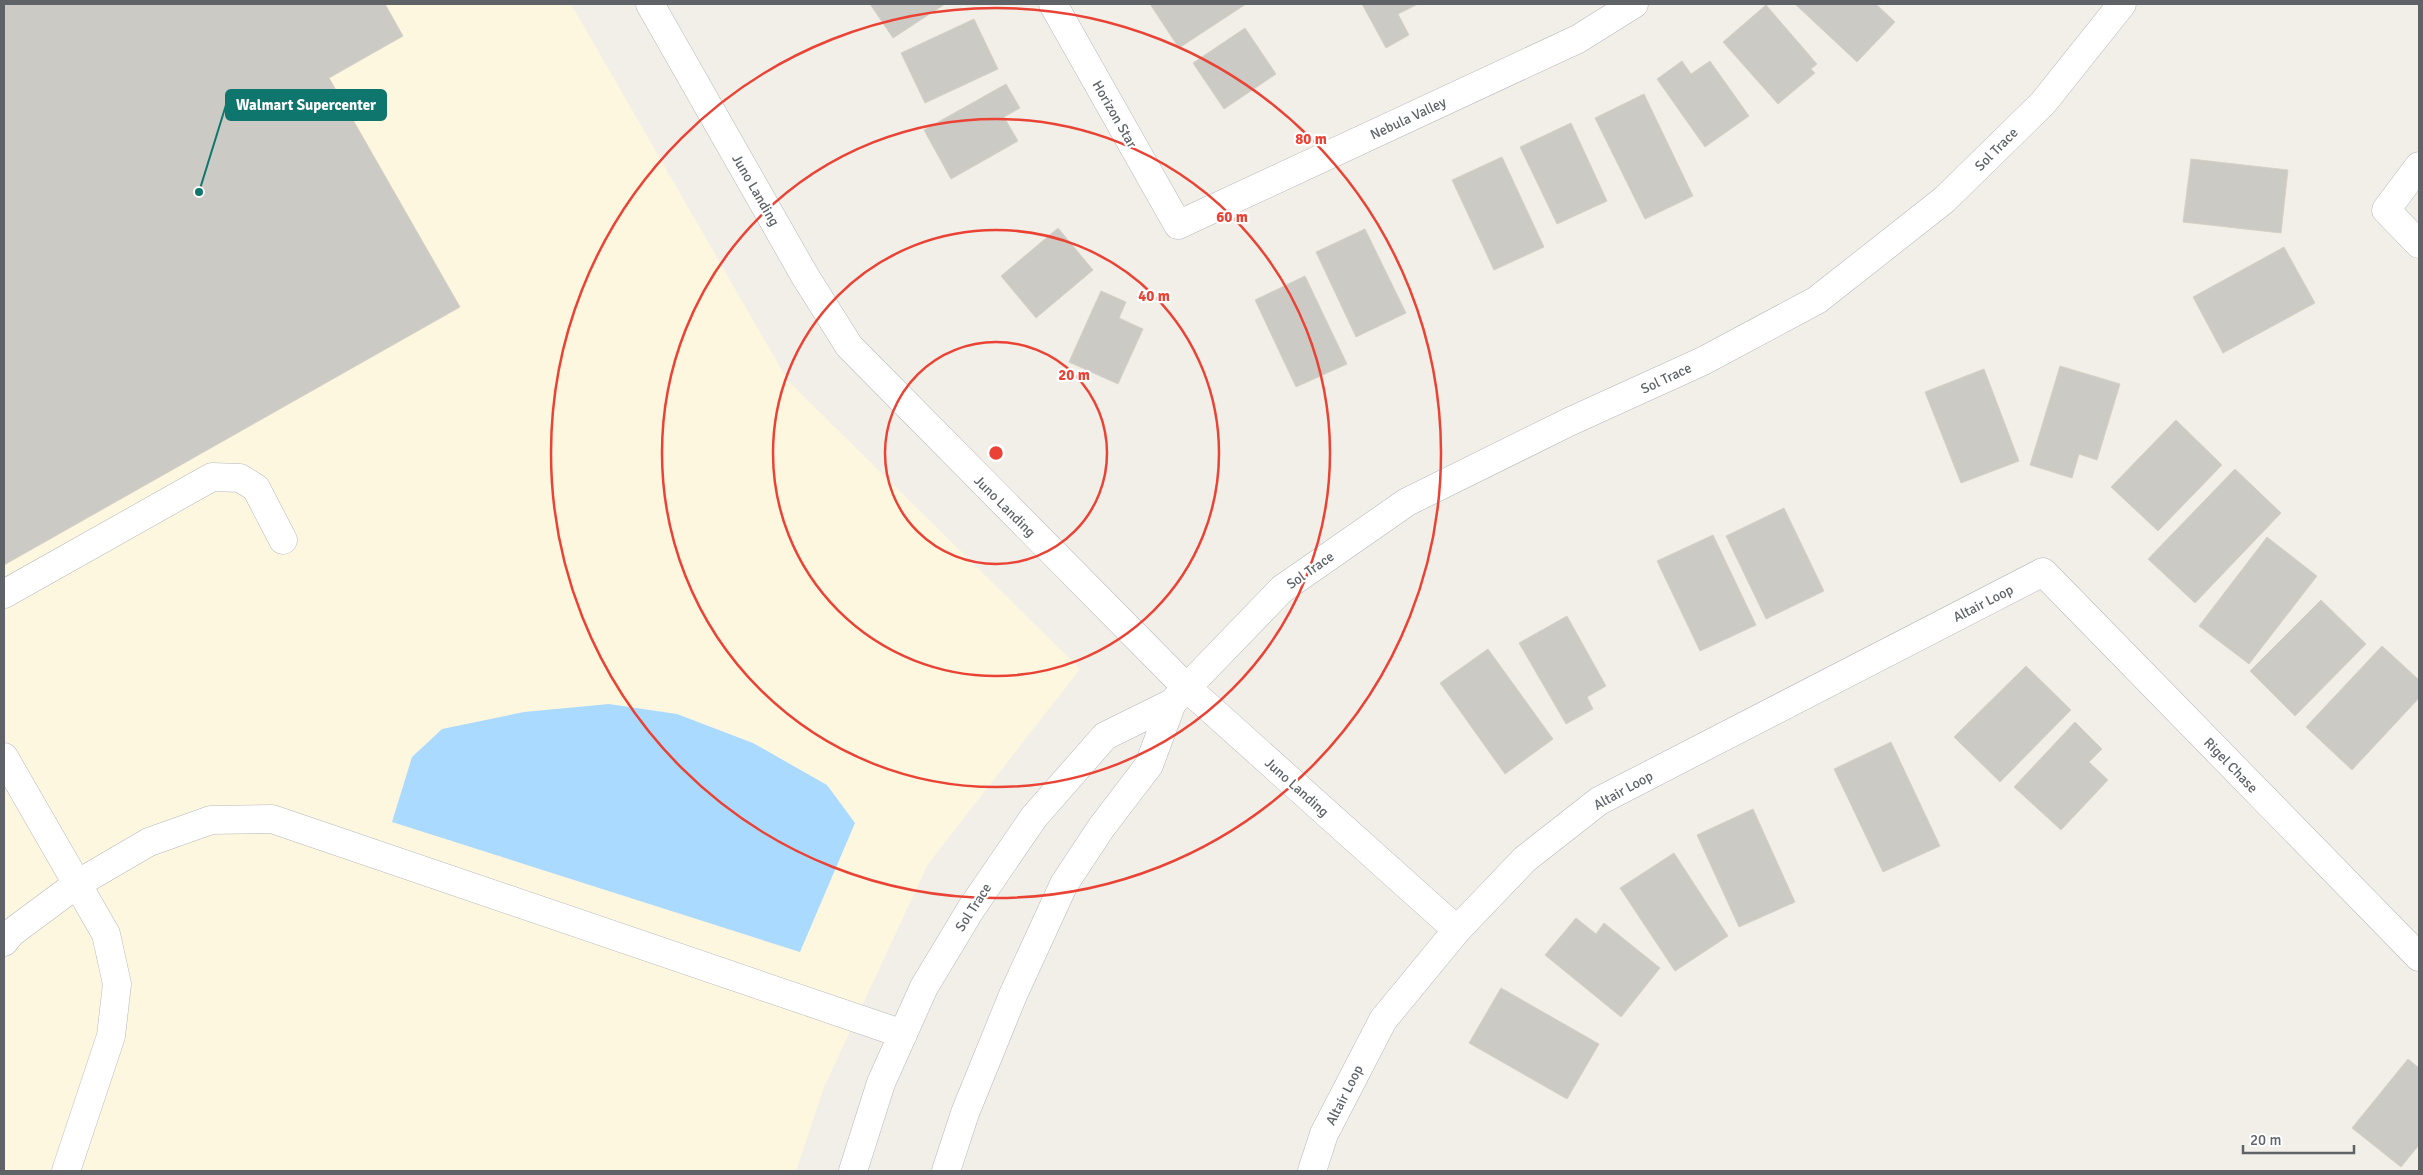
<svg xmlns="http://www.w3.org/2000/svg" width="2423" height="1175" font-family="Signika,sans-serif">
  <rect width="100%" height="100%" fill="#f1efe8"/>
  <polygon fill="#fef7e0" points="4,4 571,4 788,381 1080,669 928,864 824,1087 796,1171 4,1171"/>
  <polygon fill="#aadaff" points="609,704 677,714 753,743 827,785 855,823 800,952 392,822 412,757 442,729 524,712"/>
  <g fill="#cccac5" stroke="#d6d1c6">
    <polygon points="4,4 385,4 403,36 329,78 460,307 4,565"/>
    <polygon points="870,4 945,4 893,38"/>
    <polygon points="1150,4 1246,4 1179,48"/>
    <polygon points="1362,4 1418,4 1398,14 1409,35 1386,48"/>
    <polygon points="1795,4 1876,4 1895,22 1857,62"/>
    <polygon points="1766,5 1817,64 1811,69 1815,73 1778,104 1723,42"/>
    <polygon points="974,19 998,69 925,103 901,53"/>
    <polygon points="1245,28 1276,74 1224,109 1193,63"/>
    <polygon points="1682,61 1691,74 1710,61 1749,116 1705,147 1657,79"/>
    <polygon points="1006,84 1020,108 1004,117 1018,141 951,179 924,130"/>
    <polygon points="1644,94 1693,196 1645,219 1595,118"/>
    <polygon points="1571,123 1607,201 1557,224 1520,147"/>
    <polygon points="1502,157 1544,247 1494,270 1452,180"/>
    <polygon points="2191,159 2288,170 2281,233 2183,222"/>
    <polygon points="1058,228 1093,270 1036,318 1001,276"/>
    <polygon points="1365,229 1406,313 1356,337 1316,252"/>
    <polygon points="2284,247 2315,303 2223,353 2193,297"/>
    <polygon points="1305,276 1347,364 1296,387 1255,300"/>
    <polygon points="1101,291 1126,302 1119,318 1143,329 1118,384 1069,362"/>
    <polygon points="2060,366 2120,384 2097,460 2079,454 2072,478 2030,465"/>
    <polygon points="1984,369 2019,461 1961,483 1925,392"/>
    <polygon points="2176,420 2222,465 2158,531 2111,487"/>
    <polygon points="2235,469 2281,513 2195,603 2148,559"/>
    <polygon points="1784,508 1824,591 1766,619 1726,536"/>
    <polygon points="1713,535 1756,625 1700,651 1657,561"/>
    <polygon points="2267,537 2317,576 2249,664 2199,626"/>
    <polygon points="2321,600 2366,644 2295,716 2250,671"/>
    <polygon points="1567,616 1606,686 1587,697 1593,709 1566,724 1519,643"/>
    <polygon points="2382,646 2419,680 2419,698 2352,770 2306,727"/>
    <polygon points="1488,649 1553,739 1505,774 1440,683"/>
    <polygon points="2026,666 2071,710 2000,782 1954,737"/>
    <polygon points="2075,722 2102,749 2089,762 2108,780 2061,830 2014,787"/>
    <polygon points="1891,742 1940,846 1883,872 1834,769"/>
    <polygon points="1753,809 1795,902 1739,927 1697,835"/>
    <polygon points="1674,853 1728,936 1675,971 1620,888"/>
    <polygon points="1576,918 1596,934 1604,923 1660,968 1621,1017 1545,955"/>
    <polygon points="1501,988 1599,1044 1567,1099 1469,1043"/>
    <polygon points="2408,1059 2419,1068 2419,1145 2401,1167 2352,1128"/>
  </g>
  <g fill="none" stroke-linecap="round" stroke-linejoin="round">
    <g stroke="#b5b8bc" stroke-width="29">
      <g id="minor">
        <polyline points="650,4 805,276 849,346 1186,687 1457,930"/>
        <polyline points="1053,4 1178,225 1578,39 1634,4"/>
        <polyline points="2419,166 2386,210 2419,244"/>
        <polyline points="4,594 212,477 240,478 256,488 283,540"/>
        <polyline points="4,757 106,934 117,984 111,1036 66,1171"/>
        <polyline points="4,942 11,933 77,884 149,842 211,820 272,819 903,1034"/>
        <polyline points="853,1171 881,1083 924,987 971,909 1034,817 1105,736 1172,703"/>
        <polyline points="946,1171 965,1113 1013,995 1064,884 1101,828 1149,765 1172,703 1282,589 1407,502 1571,421 1703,361 1817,300 1944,200 2043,103 2122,4"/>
        <polyline points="1312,1171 1324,1134 1383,1020 1457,930 1525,859 1599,801 2043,572 2419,957"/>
      </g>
    </g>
    <use href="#minor" stroke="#fff" stroke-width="28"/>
  </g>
  <g fill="none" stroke="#ea4335" stroke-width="2.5">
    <circle cx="996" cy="453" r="111"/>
    <circle cx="996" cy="453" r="223"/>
    <circle cx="996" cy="453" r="334"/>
    <circle cx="996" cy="453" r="445"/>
  </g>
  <g text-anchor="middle" stroke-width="4.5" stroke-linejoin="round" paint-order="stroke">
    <g font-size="14" fill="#5f6368" stroke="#fff">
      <text transform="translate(1115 114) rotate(60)" y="5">Horizon Star</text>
      <text transform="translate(1408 118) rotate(-25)" y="5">Nebula Valley</text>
      <text transform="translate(1996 149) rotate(-45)" y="5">Sol Trace</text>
      <text transform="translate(756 190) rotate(60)" y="5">Juno Landing</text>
      <text transform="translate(1666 378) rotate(-25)" y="5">Sol Trace</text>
      <text transform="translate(1005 506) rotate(45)" y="5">Juno Landing</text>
      <text transform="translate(1310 570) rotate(-35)" y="5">Sol Trace</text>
      <text transform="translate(1983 603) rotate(-27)" y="5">Altair Loop</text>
      <text transform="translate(2231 765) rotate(46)" y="5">Rigel Chase</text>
      <text transform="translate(1297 787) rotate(42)" y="5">Juno Landing</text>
      <text transform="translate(1623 790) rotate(-29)" y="5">Altair Loop</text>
      <text transform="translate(973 907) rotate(-57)" y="5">Sol Trace</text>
      <text transform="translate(1344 1095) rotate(-63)" y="5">Altair Loop</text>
    </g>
  </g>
  <circle cx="996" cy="453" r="8" fill="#ea4335" stroke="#fff" stroke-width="2.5"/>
  <g font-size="15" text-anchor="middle" font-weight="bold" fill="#ea4335" stroke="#fff" stroke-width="4.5" stroke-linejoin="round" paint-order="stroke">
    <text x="1311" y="144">80 m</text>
    <text x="1232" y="222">60 m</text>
    <text x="1154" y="301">40 m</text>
    <text x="1074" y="380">20 m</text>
  </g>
  <path fill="none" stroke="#0f766e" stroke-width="2" d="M199 192L226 105"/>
  <circle fill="#0f766e" stroke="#fff" stroke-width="2" cx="199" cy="192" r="5"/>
  <rect fill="#0f766e" stroke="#0f766e" stroke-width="2" x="226" y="90" width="160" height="30" rx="5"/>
  <g font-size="15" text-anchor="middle" font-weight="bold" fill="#fff">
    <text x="306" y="110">Walmart Supercenter</text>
  </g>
  <rect width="2423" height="1175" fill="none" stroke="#5f6368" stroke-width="10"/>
  <path d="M2243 1145v8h111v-8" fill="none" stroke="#5f6368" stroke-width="2.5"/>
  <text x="2250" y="1145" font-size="15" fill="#5f6368" stroke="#ffffff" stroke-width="4" paint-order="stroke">20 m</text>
</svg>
